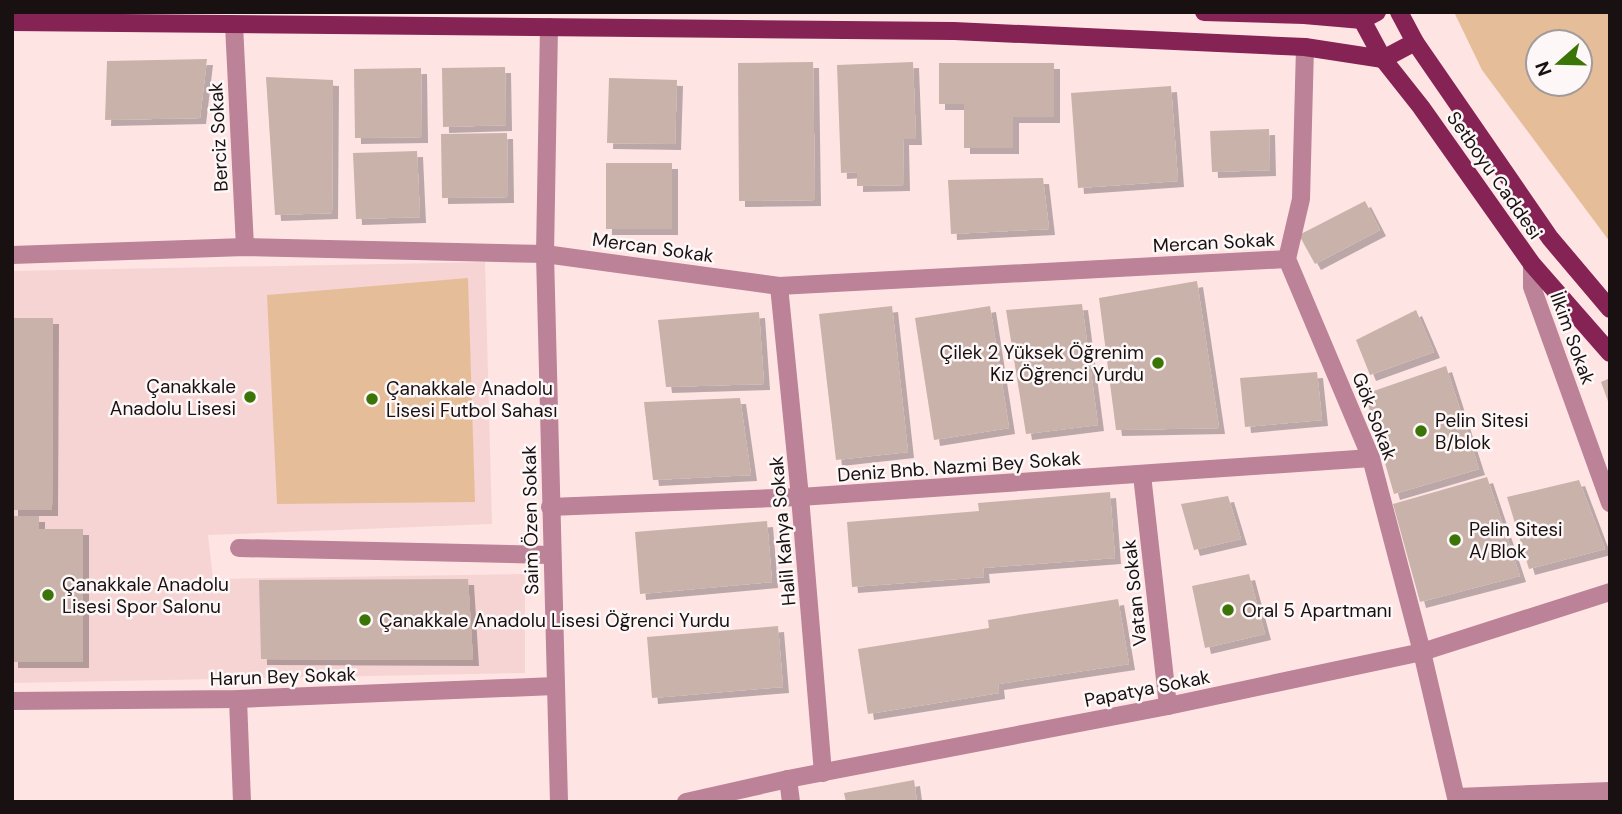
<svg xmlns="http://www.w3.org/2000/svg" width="1622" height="814" font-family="'DM Sans',sans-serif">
  <defs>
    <filter id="shadow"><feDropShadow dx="6" dy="6" stdDeviation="0" flood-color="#0004"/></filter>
  </defs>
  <rect width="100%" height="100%" fill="#ffe4e4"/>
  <polygon fill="#f6d4d4" points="485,262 492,524 208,535 213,579 525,574 525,673 12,683 12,271"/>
  <g fill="#e5be99" fill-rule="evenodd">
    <path d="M 1454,12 L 1610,12 L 1610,242 L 1482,70 ZM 1538,42 L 1580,42 L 1580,84 L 1538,84 Z"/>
    <polygon points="468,278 475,502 277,504 267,295"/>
  </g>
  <g fill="#c9b2a9" filter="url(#shadow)">
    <polygon points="207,59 200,118 105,120 107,61"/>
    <polygon points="813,62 815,200 739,201 738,63"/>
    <polygon points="913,62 916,139 903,139 904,185 857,186 857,172 841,173 837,65"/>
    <polygon points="939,63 1054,63 1054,117 1013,117 1013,148 964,148 964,104 939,104"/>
    <polygon points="505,67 506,125 443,127 442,68"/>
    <polygon points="421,68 422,137 355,138 354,69"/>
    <polygon points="266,77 333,80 332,213 275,215"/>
    <polygon points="609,78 677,80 675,144 607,143"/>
    <polygon points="1171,86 1178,181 1078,188 1071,93"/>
    <polygon points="1269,129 1270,170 1212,172 1210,131"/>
    <polygon points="507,133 508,197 442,198 441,134"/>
    <polygon points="417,151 420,217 356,219 353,153"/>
    <rect x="606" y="163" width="66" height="66"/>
    <polygon points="1043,178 1049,229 951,234 948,180"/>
    <polygon points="1365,201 1380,230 1315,264 1299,235"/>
    <polygon points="1197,281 1219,428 1116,430 1099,298"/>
    <polygon points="1082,304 1098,425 1026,434 1006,310"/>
    <polygon points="892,306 908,452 836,460 819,314"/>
    <polygon points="990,306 1009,428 934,440 915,318"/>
    <polygon points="1416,310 1434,352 1370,375 1356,340"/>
    <polygon points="759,312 764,384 666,387 658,320"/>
    <polygon points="12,318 53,318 52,510 12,510"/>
    <polygon points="1446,366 1479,469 1394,494 1365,394"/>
    <polygon points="1317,372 1322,420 1245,427 1240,378"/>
    <polygon points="1610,378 1610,404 1609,404 1601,382"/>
    <polygon points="740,398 751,475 653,480 644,402"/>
    <polygon points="1487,477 1520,576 1420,602 1393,504"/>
    <polygon points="1579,480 1605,549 1529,569 1507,497"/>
    <polygon points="1110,492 1115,558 983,568 984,577 852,587 847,522 979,511 978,503"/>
    <polygon points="1228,496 1241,539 1194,550 1181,504"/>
    <polygon points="12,516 39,516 39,529 83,529 83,662 12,662"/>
    <polygon points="767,521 772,582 640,594 635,532"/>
    <polygon points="1249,574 1265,634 1205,648 1192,586"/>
    <polygon points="468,579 473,660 261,659 259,580"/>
    <polygon points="1118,599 1129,664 998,684 999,693 868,714 858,649 989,628 988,620"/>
    <polygon points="778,626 783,687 652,698 647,637"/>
    <polygon points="914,780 917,802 846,802 844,793"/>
  </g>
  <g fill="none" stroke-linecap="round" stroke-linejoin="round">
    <g stroke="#bb8298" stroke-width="18">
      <polyline points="234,25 245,247"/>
      <polyline points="549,27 545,254 559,802"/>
      <polyline points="1305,47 1301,199 1287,259 1371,458 1422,652 1457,802"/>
      <polyline points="12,255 245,247 545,254 779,286 1287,259"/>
      <polyline points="1532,264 1532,287 1610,503"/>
      <polyline points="779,286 800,497 823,773"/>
      <polyline points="1142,475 1168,706"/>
      <polyline points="550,507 800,497 1371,458"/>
      <polyline points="239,548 551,555"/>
      <polyline points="238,699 242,802"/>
      <polyline points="12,701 238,699 555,686"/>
      <polyline points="788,779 791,802"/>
      <polyline points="1457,797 1610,791"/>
      <polyline points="686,802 788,779 1168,706 1422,652 1610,592"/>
    </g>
    <g stroke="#862355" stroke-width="18">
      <polyline points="1204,12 1304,15 1362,20 1377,12"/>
      <polyline points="1360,12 1362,20 1383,59 1421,107 1532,264 1610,353"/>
      <polyline points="1399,12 1415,42 1550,238 1610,309"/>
      <polyline points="12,22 954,31 1305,47 1383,59 1415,42"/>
    </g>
  </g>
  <g fill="#3b7507" stroke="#fdf7f7" stroke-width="2.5">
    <circle cx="1158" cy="363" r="7"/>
    <circle cx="250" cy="397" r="7"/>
    <circle cx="372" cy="399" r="7"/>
    <circle cx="1421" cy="431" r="7"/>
    <circle cx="1455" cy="540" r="7"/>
    <circle cx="48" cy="595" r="7"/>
    <circle cx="1228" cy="610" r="7"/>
    <circle cx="365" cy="620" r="7"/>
  </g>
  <g text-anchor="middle" stroke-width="5" stroke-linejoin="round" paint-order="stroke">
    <g font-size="19" fill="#191111" stroke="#fdf7f7">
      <text transform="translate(218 137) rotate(-93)" y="7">Berciz Sokak</text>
      <text transform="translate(1495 175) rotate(55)" y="7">Setboyu Caddesi</text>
      <text transform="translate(1214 242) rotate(-3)" y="7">Mercan Sokak</text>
      <text transform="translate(653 247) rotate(8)" y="7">Mercan Sokak</text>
      <text transform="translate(1573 338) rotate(70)" y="7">İlkim Sokak</text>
      <text transform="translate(1375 416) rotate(69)" y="7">Gök Sokak</text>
      <text transform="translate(959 466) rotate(-4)" y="7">Deniz Bnb. Nazmi Bey Sokak</text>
      <text transform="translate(530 520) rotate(-91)" y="7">Saim Özen Sokak</text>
      <text transform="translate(782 531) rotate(-95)" y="7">Halil Kahya Sokak</text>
      <text transform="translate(1134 593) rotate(-96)" y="7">Vatan Sokak</text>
      <text transform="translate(283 676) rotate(-2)" y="7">Harun Bey Sokak</text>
      <text transform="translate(1147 688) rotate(-11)" y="7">Papatya Sokak</text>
    </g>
    <g font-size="19" fill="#191111" stroke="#fdf7f7" text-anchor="start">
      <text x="1144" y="359" text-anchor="end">Çilek 2 Yüksek Öğrenim<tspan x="1144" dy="22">Kız Öğrenci Yurdu</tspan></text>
      <text x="236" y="393" text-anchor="end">Çanakkale<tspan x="236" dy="22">Anadolu Lisesi</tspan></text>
      <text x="386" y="395">Çanakkale Anadolu<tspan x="386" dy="22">Lisesi Futbol Sahası</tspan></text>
      <text x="1435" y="427">Pelin Sitesi<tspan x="1435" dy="22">B/blok</tspan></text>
      <text x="1469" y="536">Pelin Sitesi<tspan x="1469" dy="22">A/Blok</tspan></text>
      <text x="62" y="591">Çanakkale Anadolu<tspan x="62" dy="22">Lisesi Spor Salonu</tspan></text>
      <text x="1242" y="617">Oral 5 Apartmanı</text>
      <text x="379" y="627">Çanakkale Anadolu Lisesi Öğrenci Yurdu</text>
    </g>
  </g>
  <rect width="1622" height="814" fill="none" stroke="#191111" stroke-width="28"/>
  <g transform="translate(1559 63) rotate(250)"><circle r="33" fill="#fdf7f7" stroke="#a29b9b" stroke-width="2"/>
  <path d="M0-5L12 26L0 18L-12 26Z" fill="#3b7507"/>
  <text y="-10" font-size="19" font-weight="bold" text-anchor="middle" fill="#191111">N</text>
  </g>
</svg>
